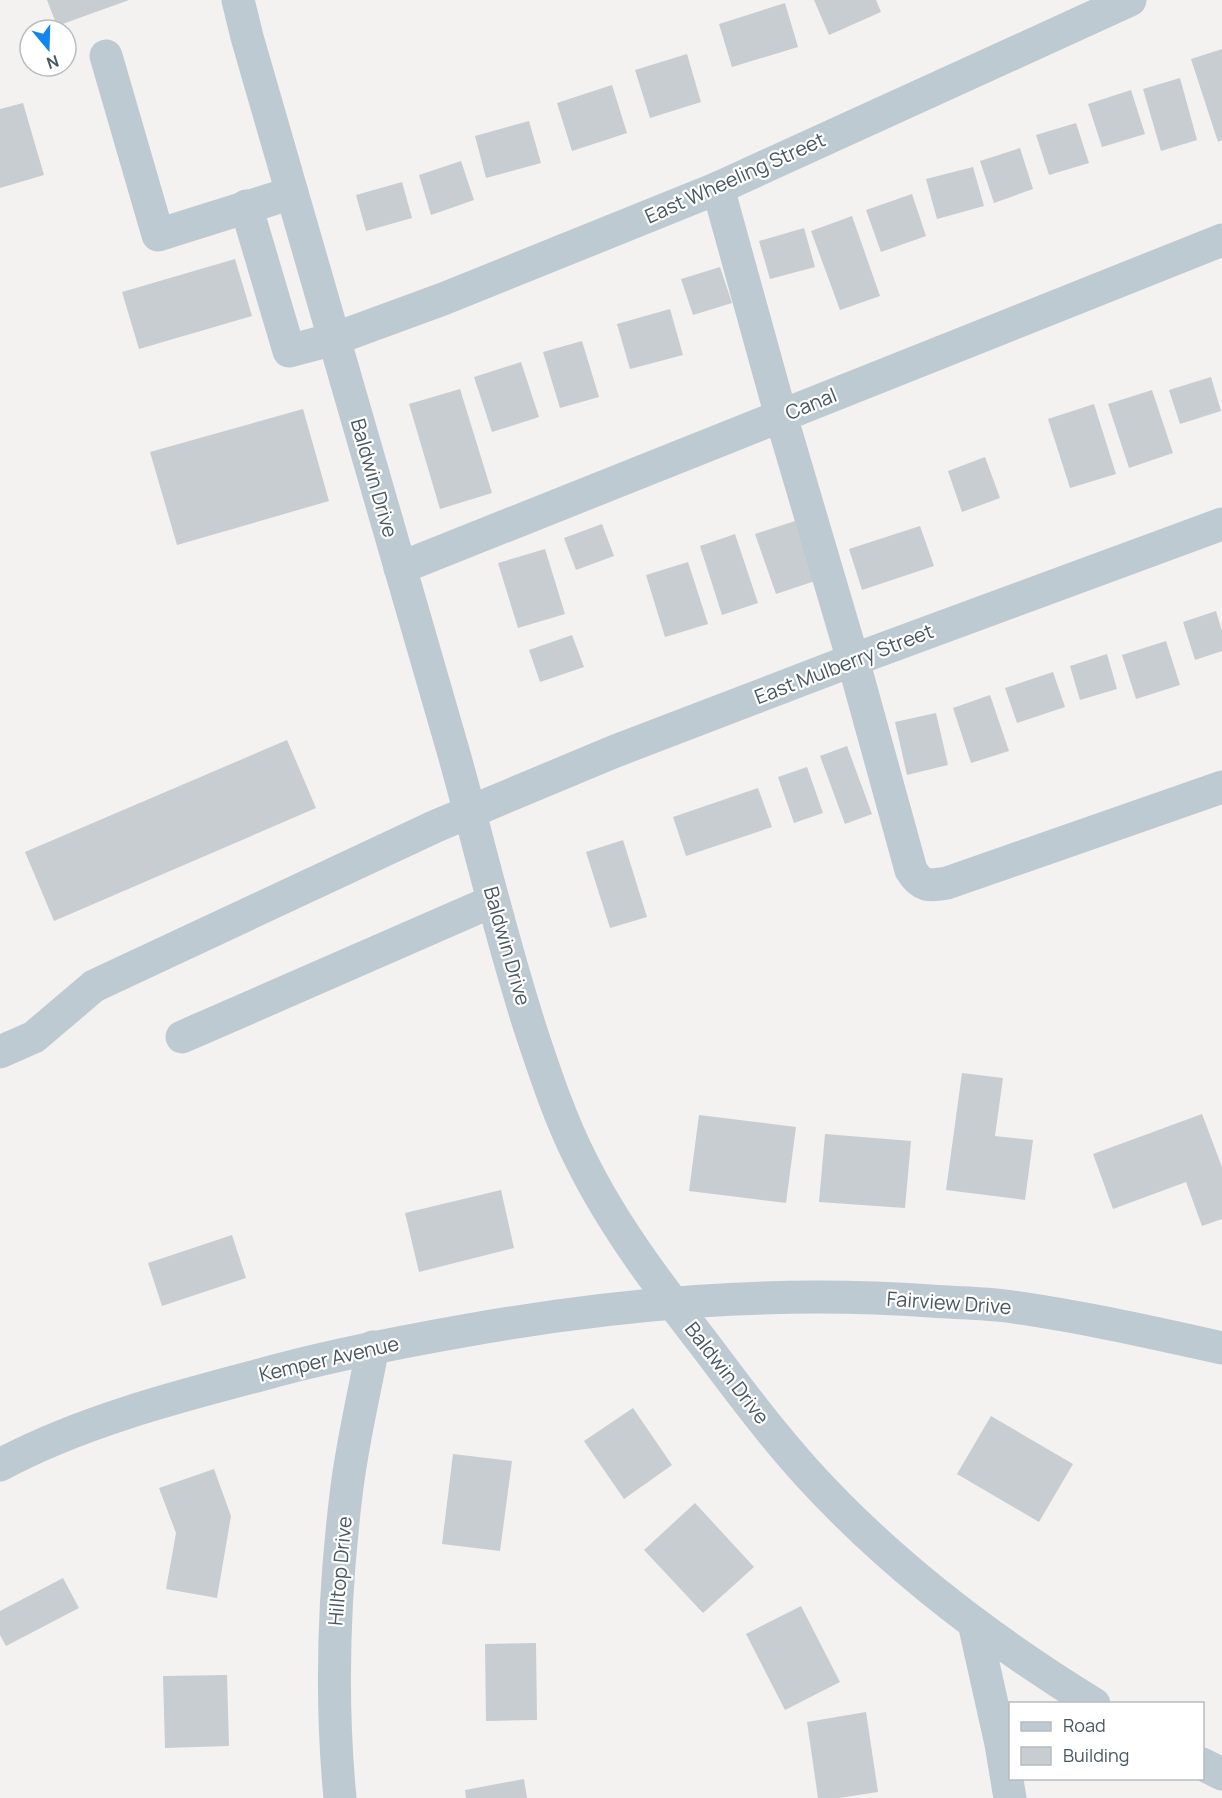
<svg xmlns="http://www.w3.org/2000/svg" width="1222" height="1798" font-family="Manrope,sans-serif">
  <rect width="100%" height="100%" fill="#f4f1f1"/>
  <g fill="#c8cdd1">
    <polygon points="47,0 129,0 57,26"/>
    <polygon points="814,0 876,0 881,12 829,35"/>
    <polygon points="785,3 798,47 732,67 719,24"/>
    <polygon points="1222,49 1222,140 1218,142 1191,59"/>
    <polygon points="687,54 701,102 650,118 635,70"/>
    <polygon points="1180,78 1197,140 1161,151 1143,89"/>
    <polygon points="612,85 627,133 572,151 557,103"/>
    <polygon points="1131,90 1145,134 1102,147 1088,104"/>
    <polygon points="23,103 44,175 0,188 0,109"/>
    <polygon points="529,121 541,163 486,178 475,136"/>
    <polygon points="1076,123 1089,163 1049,175 1036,135"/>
    <polygon points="1020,148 1033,189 994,203 980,161"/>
    <polygon points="461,161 474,200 431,215 419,175"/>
    <polygon points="973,167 984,206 937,219 926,179"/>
    <polygon points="402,182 412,218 366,231 356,195"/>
    <polygon points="912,194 926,236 881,252 866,210"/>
    <polygon points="852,216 880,296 840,310 811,231"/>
    <polygon points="804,228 815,267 770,279 759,241"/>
    <polygon points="235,259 252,316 139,349 122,292"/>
    <polygon points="720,267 732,303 693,315 681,279"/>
    <polygon points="670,309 683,355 630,369 617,324"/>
    <polygon points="582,341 599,397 560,408 543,352"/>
    <polygon points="521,362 539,417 492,432 474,377"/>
    <polygon points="1211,377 1221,411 1180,424 1169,390"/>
    <polygon points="460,389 492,493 440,509 409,404"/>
    <polygon points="1152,390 1173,453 1129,468 1108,404"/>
    <polygon points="1094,404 1116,474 1070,488 1048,419"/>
    <polygon points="303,409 329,501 177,545 150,452"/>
    <polygon points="985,457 1000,498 962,512 948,471"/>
    <polygon points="795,521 815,581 776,594 755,534"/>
    <polygon points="602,524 614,556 576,570 564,538"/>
    <polygon points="920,526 934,566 862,590 849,549"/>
    <polygon points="735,534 758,603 722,615 700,546"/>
    <polygon points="545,549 565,614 518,628 498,563"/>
    <polygon points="688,562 708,624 665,637 646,575"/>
    <polygon points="1216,611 1222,631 1222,651 1195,660 1183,622"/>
    <polygon points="572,635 584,667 540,682 529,650"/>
    <polygon points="1166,641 1180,685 1136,699 1122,655"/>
    <polygon points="1107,654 1117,689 1080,700 1070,666"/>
    <polygon points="1053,672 1065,707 1017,723 1005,688"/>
    <polygon points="990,695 1009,751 971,763 953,708"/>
    <polygon points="936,713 948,765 907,775 895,722"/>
    <polygon points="287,740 316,808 54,921 25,852"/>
    <polygon points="847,746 872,814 845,824 820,756"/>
    <polygon points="807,767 823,813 794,823 778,777"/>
    <polygon points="758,788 772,827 686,856 673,817"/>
    <polygon points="623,840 647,917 610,928 586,852"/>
    <polygon points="962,1073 1003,1078 995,1136 1033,1140 1025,1200 946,1190"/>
    <polygon points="1202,1114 1222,1167 1222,1219 1202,1226 1186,1182 1113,1209 1093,1154"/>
    <polygon points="699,1115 796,1127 786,1203 689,1191"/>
    <polygon points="825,1134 911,1141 905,1208 819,1202"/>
    <polygon points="501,1190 514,1248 419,1272 405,1213"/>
    <polygon points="232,1235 246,1278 162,1306 148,1263"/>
    <polygon points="633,1408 672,1465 624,1499 584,1441"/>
    <polygon points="991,1416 1073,1464 1039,1522 957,1474"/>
    <polygon points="453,1454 512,1461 500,1551 442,1544"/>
    <polygon points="214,1469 231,1516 217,1598 166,1589 176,1533 159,1488"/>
    <polygon points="695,1503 754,1567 703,1613 644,1550"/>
    <polygon points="63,1578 79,1608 6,1646 0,1635 0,1611"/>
    <polygon points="801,1606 840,1682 785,1710 746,1634"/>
    <polygon points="536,1643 537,1720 486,1721 485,1644"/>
    <polygon points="227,1675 229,1746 165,1748 163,1676"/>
    <polygon points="866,1712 878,1792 839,1798 818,1798 807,1722"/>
    <polygon points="524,1779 527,1798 466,1798 465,1790"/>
  </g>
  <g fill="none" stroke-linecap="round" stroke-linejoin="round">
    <g stroke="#becad1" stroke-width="33">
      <path d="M 238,0 L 247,37 C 316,276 385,515 454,754 C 480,847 502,942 532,1034 C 546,1076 561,1121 581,1160 C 614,1227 660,1287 705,1345 C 738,1389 771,1433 808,1474 C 890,1564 990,1640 1094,1704"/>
      <polyline points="106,56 158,235 292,193"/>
      <path d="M 718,188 L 781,416 L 853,660 L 911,870 C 921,887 929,886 947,883 L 1222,787"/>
      <polyline points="246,206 289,351 334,339 443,299 718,188 1130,0"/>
      <polyline points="400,568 1222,240"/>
      <polyline points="182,1037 493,901"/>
      <polyline points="0,1052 34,1037 94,986 436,826 613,752 853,660 1222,524"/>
      <path d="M 0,1465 C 80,1422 173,1398 260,1375 C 327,1356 395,1343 463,1331 C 620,1303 772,1290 931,1301 C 956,1303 982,1303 1006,1306 C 1079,1316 1150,1332 1222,1348"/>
      <polyline points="974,1623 1001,1744 1010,1798"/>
      <polyline points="1202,1764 1222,1774"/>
      <path d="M 340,1798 C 330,1694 334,1590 347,1487 C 353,1440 364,1394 373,1347"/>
    </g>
  </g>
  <g text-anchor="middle" stroke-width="4.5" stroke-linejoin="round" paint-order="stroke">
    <g font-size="20" fill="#485760" stroke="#fff">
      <text transform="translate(735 178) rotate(-24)" y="7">East Wheeling Street</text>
      <text transform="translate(811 404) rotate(-22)" y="7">Canal</text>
      <text transform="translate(374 478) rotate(74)" y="7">Baldwin Drive</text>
      <text transform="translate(844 664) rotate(-21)" y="7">East Mulberry Street</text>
      <text transform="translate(507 946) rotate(74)" y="7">Baldwin Drive</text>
      <text transform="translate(949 1303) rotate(4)" y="7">Fairview Drive</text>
      <text transform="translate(329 1359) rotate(-13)" y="7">Kemper Avenue</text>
      <text transform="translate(727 1373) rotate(52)" y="7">Baldwin Drive</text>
      <text transform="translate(340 1571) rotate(-85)" y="7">Hilltop Drive</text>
    </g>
  </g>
  <rect x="1009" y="1702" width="195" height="78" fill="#ffffff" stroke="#b6bcbf" stroke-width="1.5"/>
  <rect x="1021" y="1722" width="30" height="9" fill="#becad1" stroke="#b6bcbf" stroke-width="1.5"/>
  <text x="1063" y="1732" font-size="18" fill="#485760">Road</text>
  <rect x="1021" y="1747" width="30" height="18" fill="#c8cdd1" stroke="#b6bcbf" stroke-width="1.5"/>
  <text x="1063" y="1762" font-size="18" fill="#485760">Building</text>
  <g transform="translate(48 48) rotate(161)"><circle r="28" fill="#ffffff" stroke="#b6bcbf" stroke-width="1.5"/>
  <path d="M0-4.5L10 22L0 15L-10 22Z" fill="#1086ee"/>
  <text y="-9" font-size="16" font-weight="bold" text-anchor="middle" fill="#485760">N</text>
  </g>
</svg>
